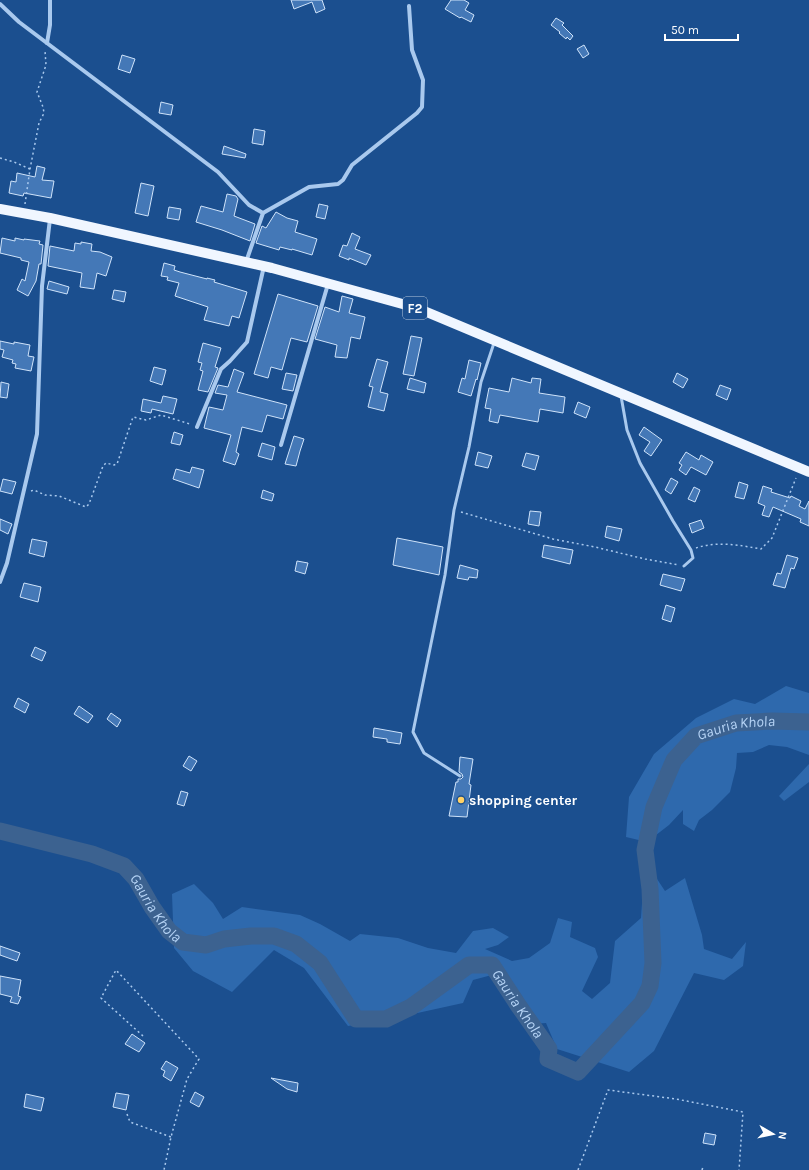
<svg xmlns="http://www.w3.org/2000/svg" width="809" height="1170" font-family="Karla,sans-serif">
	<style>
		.green { fill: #2e69ad }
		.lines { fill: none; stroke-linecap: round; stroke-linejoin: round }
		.river { stroke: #3c6290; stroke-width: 17 }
		.building { fill: #4478b7; stroke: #cfe3fa }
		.path { stroke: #a9c9ee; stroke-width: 1.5; stroke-dasharray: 2 3; stroke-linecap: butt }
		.lane { stroke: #a9c9ee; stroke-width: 3 }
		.street { stroke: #a9c9ee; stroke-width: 4 }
		.primary { stroke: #f0f6ff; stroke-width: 10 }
		.poi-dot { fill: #ffd166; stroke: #1b4f8f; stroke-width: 1.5 }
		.labels { text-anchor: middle; stroke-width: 3; stroke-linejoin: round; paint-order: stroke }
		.shield { fill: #1b4f8f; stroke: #bbcadd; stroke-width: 1 }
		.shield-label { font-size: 13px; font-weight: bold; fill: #fff }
		.poi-label { font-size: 14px; font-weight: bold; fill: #fff; stroke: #1b4f8f; text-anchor: start }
		.water-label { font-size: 15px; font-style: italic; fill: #b5d3f5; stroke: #1b4f8f }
	</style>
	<rect width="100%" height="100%" fill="#1b4f8f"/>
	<g class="green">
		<path d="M786,686L809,693V755L787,747L769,745L753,752L737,753L736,768L730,792L712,810L699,820L694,831L683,824V810L669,825L647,842L626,837L629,797L654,754L696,718L734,699L755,704Z"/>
		<path d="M809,764V782L784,801L779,796Z"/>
		<path d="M644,875L657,879L665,891L685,878L702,935L704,949L732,959L746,942L743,966L724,980L694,973L654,1051L629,1072L557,1049L546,1023L531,1024L522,996L503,972L473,980L463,1003L413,1014L348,1026L304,968L274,950L232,992L193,971L174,948L172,894L194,884L213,903L223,919L242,907L300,915L320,924L350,941L360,934L398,938L428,948L456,953L473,931L493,928L509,937L498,945L485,949L512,961L529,958L550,943L558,918L572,922L570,937L595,948L598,957L582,991L592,999L610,983L615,941L641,918Z"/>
	</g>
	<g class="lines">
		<path class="river" id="s1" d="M0,831L92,854L124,866L136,879L152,907L169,931L183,942L206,945L224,939L251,936H274L296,944L320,963L356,1019H386L411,1007L469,965H492L518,1005L549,1049L548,1059L578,1072L642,1003L650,986L653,963L650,889L645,850L654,807L674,760L696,736L736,723L772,721L809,722"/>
	</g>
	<g class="building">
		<path d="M291,0H322L325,9L316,13L312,2L294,9Z"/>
		<path d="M451,0H464L469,3L465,10L474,15L471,22L461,17L460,18L445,9Z"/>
		<path d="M556,18L564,23L562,25L573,36L570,40L567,37L566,39L559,33L560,32L551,25Z"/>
		<path d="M584,45L589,54L583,58L577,49Z"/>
		<path d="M122,55L135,59L130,73L118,69Z"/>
		<path d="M161,102L173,105L171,115L159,113Z"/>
		<path d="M254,129L265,131L263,145L252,143Z"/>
		<path d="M224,146L246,154L245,158L222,154Z"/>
		<path d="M37,166L45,168L42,180L54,181L51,198L24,193L23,196L9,193L11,181L16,182L17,173L35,177Z"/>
		<path d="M141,183L154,186L148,216L135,213Z"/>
		<path d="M227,194L236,196L238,199L234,216L255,224L250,241L222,230L196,222L201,206L223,212Z"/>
		<path d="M319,204L328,206L325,219L316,217Z"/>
		<path d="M169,207L181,209L179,220L167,218Z"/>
		<path d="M276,212L287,218L298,221L295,232L317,239L312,255L292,249V250L280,247L279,250L256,243L262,226L266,228Z"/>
		<path d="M352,233L360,237L355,249L371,255L366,265L349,258V260L339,256L343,245L347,246Z"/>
		<path d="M2,238L15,241V238L24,240V239L40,241L39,244L43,245L41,264H39L36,281L28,296L17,290L22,279L25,281L29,262L21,260V258L0,253Z"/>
		<path d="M81,242L92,244L91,251L100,252L112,257L106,276L97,273L94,289L80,287L82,273L48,266L50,246L74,251L75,243L81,244Z"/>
		<path d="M164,263L175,266L174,270L180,272L207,279V278L215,280L214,282L247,292L239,318L232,316L229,326L204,320L208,307L175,296L179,283L167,280L168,277L161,276Z"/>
		<path d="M49,281L69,287L67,294L47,289Z"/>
		<path d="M114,290L126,292L124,302L112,299Z"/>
		<path d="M278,294L318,306L307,342L291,338L282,370L271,367L268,378L254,374Z"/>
		<path d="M342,296L353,299L349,313L365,317L360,339L351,337L347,358L335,357L337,345L315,339L325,307L339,312Z"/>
		<path d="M411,336L422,338L414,376L403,374Z"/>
		<path d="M0,341L14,344V342L30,345L28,356L34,357L31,371L15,368L16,364L12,363L13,360L2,357L4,350L0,349Z"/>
		<path d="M203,343L221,348L215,367L218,368L208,392L198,390L203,371L200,370L202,363L198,362Z"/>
		<path d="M377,359L388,362L380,392L388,394L384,411L368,407L373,387L369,386Z"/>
		<path d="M469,360L481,363L477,380L476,379L471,396L458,392L462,378L465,379Z"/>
		<path d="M154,367L166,370L162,385L150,381Z"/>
		<path d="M234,369L244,373L237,392L287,405L283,419L267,415L262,432L242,427L236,452L239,454L235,465L223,461L231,435L204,428L209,407L223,410L227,395L215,393L218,385L228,387Z"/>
		<path d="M286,373L297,375L293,391L282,389Z"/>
		<path d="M677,373L688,379L683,388L673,382Z"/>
		<path d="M410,378L426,383L424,393L407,389Z"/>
		<path d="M512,378L531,383L532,378L541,379L539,393L565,397L563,413L540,409L538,422L500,415L498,423L489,421L491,409L485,408L489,388L509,392Z"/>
		<path d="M1,382L9,384L7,398L0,397Z"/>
		<path d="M720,385L731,389L727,400L716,395Z"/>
		<path d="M163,396L177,399L173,414L152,409L151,413L141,411L143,399L161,403Z"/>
		<path d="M578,402L590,407L586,418L574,413Z"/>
		<path d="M644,427L662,440L651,456L644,451L650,442L639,435Z"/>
		<path d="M174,432L183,435L180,445L171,443Z"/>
		<path d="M294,436L304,439L300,451L296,466L285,464Z"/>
		<path d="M262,443L275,447L272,460L258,456Z"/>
		<path d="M478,452L492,456L488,468L475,465Z"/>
		<path d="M686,452L699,460L701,455L713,462L706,475L691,467L686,475L679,470L682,465L679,463Z"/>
		<path d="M526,453L539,456L535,470L522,466Z"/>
		<path d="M192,467L204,470L199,488L173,479L176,469L190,473Z"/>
		<path d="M671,478L678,482L671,494L665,490Z"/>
		<path d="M3,479L16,482L12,494L0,491Z"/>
		<path d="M739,482L748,485L744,499L735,497Z"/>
		<path d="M763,486L772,489L771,492L790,498L791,496L801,501L799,506L805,509L809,501V526L800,522L801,519L773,507L769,517L762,515L765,506L758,503Z"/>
		<path d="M694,487L700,490L695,502L688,499Z"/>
		<path d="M263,490L274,494L272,501L261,498Z"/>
		<path d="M530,511L541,512L539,526L528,524Z"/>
		<path d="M0,519L12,524L8,534L0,530Z"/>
		<path d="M701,520L704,528L692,533L689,524Z"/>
		<path d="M607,526L622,529L619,541L605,537Z"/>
		<path d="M397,538L443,547L439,575L393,565Z"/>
		<path d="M32,539L47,542L44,557L29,553Z"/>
		<path d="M544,545L573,550L570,564L542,557Z"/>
		<path d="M787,555L798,558L794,569L791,568L785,588L773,585L777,573L781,574Z"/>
		<path d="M297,561L308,563L305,574L295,571Z"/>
		<path d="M460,565L478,570L477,578L469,577L468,580L457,578Z"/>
		<path d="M663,574L685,579L681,591L660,585Z"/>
		<path d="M24,583L41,587L38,602L20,597Z"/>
		<path d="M666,605L675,608L671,622L662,619Z"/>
		<path d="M35,647L46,652L42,661L31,656Z"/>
		<path d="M18,698L29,704L25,713L14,707Z"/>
		<path d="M79,706L93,716L88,723L74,714Z"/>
		<path d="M111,713L121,720L117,727L107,719Z"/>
		<path d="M374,728L402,733L400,744L387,742V739L373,737Z"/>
		<path d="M189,756L197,761L191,771L183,766Z"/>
		<path d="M460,757L473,759L469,784L471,785L467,817L449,816L456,782H458V779H461L463,777L462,774L459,772Z"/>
		<path d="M181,791L188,793L184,806L177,804Z"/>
		<path d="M0,946L20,953L17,961L0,955Z"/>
		<path d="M0,976L21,980L18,996L21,997L18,1004L10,1002L12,997L0,994Z"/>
		<path d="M132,1034L145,1043L139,1052L125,1044Z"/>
		<path d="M166,1061L178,1068L171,1081L163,1076L165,1071L161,1069Z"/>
		<path d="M271,1078L298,1083L297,1092L287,1089Z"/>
		<path d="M195,1092L204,1097L199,1107L190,1102Z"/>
		<path d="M116,1093L129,1095L126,1110L113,1107Z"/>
		<path d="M26,1094L44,1098L41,1111L24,1107Z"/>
		<path d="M705,1133L716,1135L714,1145L703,1143Z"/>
	</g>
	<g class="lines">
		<g class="path">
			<path d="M0,158L14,162L30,169"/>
			<path d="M25,204L30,169L39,123L44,113L43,107L37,92L46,65L45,51"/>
			<path d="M31,491L34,490L45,495L59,496L86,507L89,504L103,466L106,463L114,465L117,464L133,417L146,420L161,415L190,424"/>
			<path d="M461,512L553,539L595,547L645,559L679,565"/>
			<path d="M696,548C717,541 739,545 761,549L772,538L796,478"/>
			<path d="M143,1036L101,998L116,970L199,1059L187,1079L171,1137L164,1170"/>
			<path d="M127,1114L130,1122L171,1137"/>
			<path d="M578,1170L608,1090L676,1099L743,1112L739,1170"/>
			<path d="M702,1170L703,1167"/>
		</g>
		<g class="lane">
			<path d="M621,396L627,430L640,463L673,521L691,550L693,558L684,566"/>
			<path d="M460,776L424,753L413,732L445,575L454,510L469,447L481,382L494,343"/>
		</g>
		<g class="street">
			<path d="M0,4L19,22L218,172L249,205L263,213"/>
			<path d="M47,43L50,25V0"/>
			<path d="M246,262L263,213L309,187L338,184L343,180L352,165L417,113L422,107L423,80L412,50L409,6"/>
			<path d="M197,427L221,369L230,361L247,342L264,266"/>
			<path d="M281,445L328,284"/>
			<path d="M0,582L7,563L37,434L42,286L50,219"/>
		</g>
		<path class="primary" d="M0,209L50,218L272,268L417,308L809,472"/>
	</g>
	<circle class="poi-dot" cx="461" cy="800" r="4"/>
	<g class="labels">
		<rect class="shield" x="403" y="297" width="24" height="22" rx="3"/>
		<g class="shield-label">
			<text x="415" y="313">F2</text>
		</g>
		<g class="poi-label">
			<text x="469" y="805">shopping center</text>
		</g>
		<g class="water-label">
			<text dy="5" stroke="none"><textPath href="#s1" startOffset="1154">Gauria Khola</textPath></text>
			<text dy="5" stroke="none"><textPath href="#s1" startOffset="182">Gauria Khola</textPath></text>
			<text dy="5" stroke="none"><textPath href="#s1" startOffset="638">Gauria Khola</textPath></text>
		</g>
	</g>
	<g transform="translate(773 1134) rotate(99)" stroke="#1b4f8f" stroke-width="3" paint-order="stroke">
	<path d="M0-3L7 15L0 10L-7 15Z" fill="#ffffff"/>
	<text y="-6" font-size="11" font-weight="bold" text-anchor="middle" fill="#ffffff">N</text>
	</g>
	<path d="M665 34v6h73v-6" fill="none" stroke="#ffffff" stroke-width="2"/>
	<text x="671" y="34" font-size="12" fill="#ffffff" stroke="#1b4f8f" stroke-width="3" paint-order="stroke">50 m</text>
</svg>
